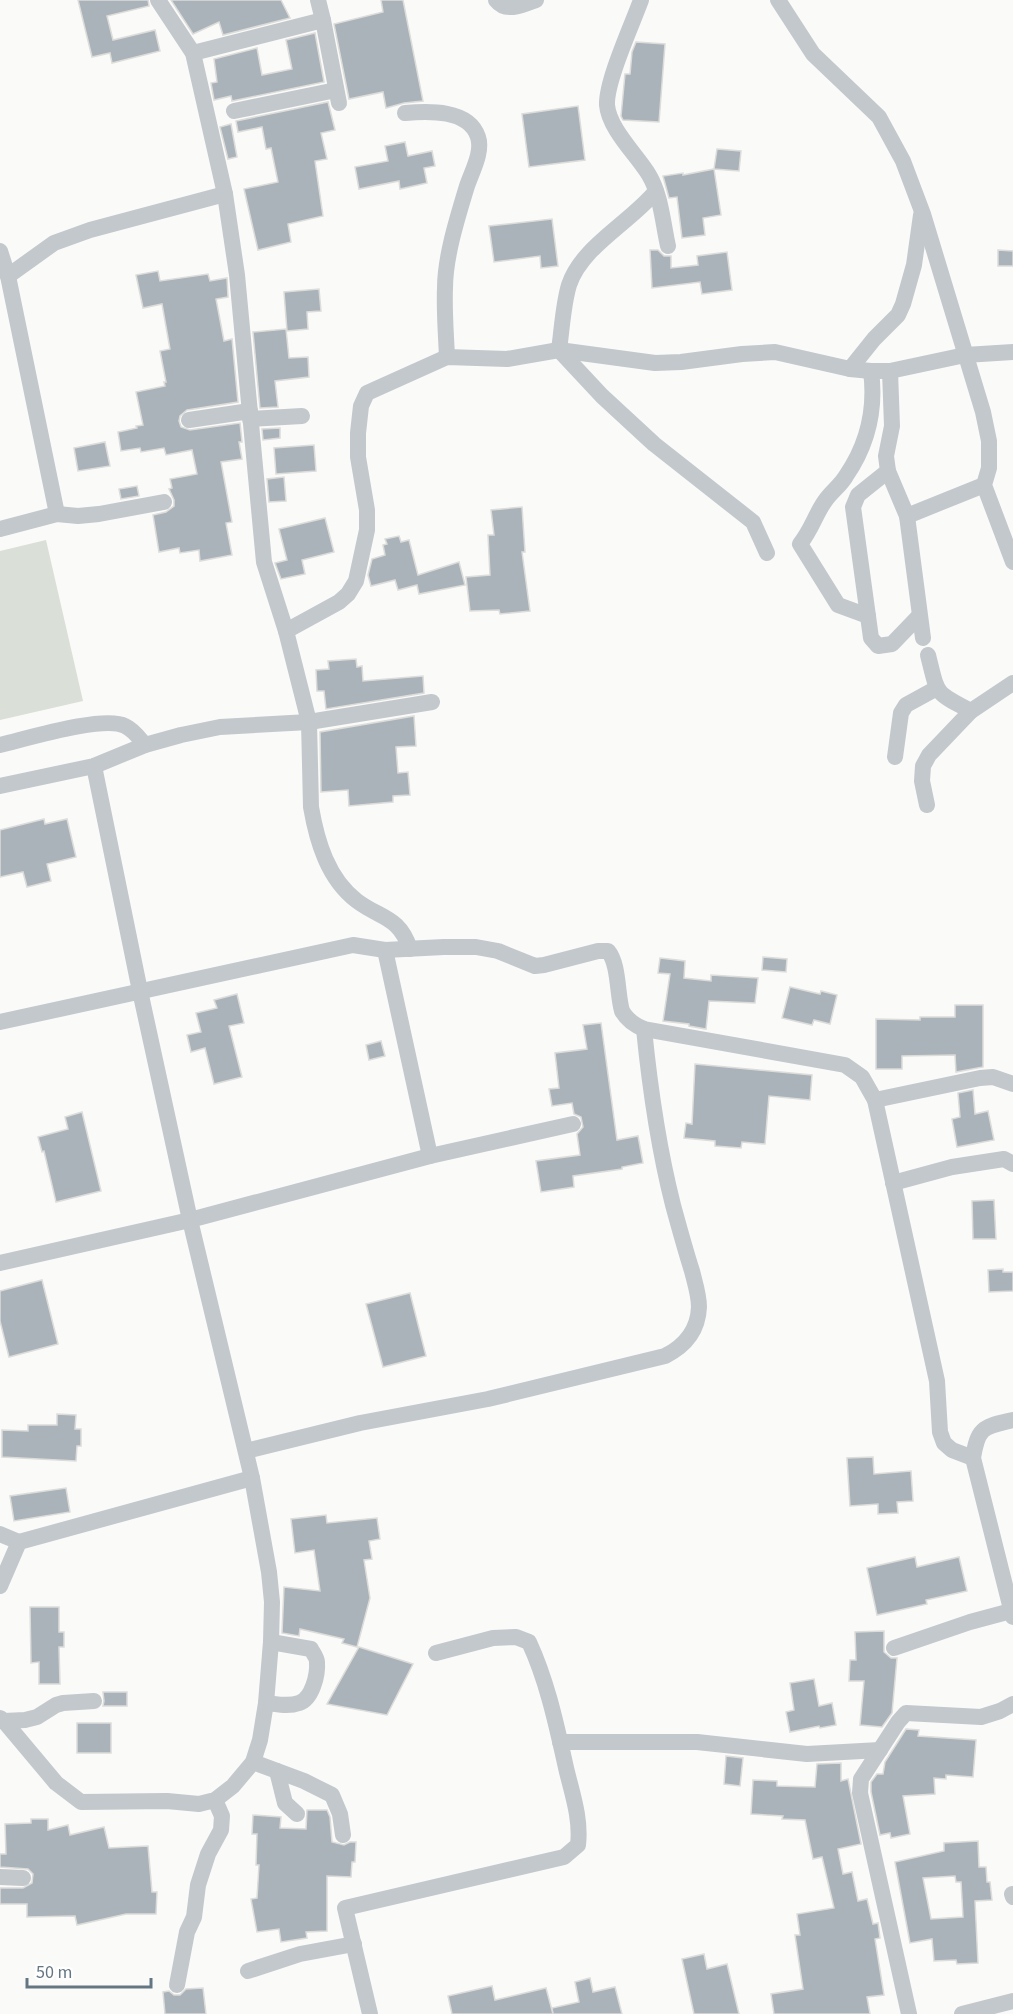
<svg xmlns="http://www.w3.org/2000/svg" width="1013" height="2014" font-family="'Source Sans 3',sans-serif">
	<style>
		.green { fill: #dadfd7 }
		.building { fill: #aab3b9; stroke: #dcdcda; stroke-width: 1.5; fill-rule: evenodd }
		.lines { fill: none; stroke-linecap: round; stroke-linejoin: round }
		.minor { stroke: #c3c8cc; stroke-width: 16 }
	</style>
	<rect width="100%" height="100%" fill="#fafaf8"/>
	<path class="green" d="M46,540L83,701L0,720V551Z"/>
	<g class="building">
		<path d="M78,0H148L149,6L107,16L113,40L155,30L160,51L112,63L110,53L92,57Z"/>
		<path d="M171,0H281L290,18L223,35L219,22L193,34Z"/>
		<path d="M381,0H403L423,101L404,103L386,108L383,92L349,99L334,24L383,12Z"/>
		<path d="M315,33L324,82L232,101L231,96L214,100L211,83L217,82L214,59L257,48L262,75L292,69L286,40Z"/>
		<path d="M636,42L665,44L659,122L623,120L621,116L625,74H630L632,52Z"/>
		<path d="M328,102L335,130L321,133L327,159L315,161L323,216L288,224L291,242L258,250L244,189L278,182L271,148L266,149L262,127L238,132L236,121Z"/>
		<path d="M578,106L585,160L529,167L522,114Z"/>
		<path d="M231,124L237,157L228,159L220,127Z"/>
		<path d="M405,142L408,156L432,151L435,166L424,168L427,183L400,189L399,181L359,189L355,167L388,161L385,146Z"/>
		<path d="M717,149L741,151L739,171L714,169Z"/>
		<path d="M714,169L721,215L703,218L705,235L682,238L677,197L669,198L663,176L683,173V175Z"/>
		<path d="M552,219L558,266L541,268L540,256L494,262L489,226Z"/>
		<path d="M650,250H658L664,256H671V268L698,265L697,256L727,252L732,290L702,294L700,282L652,288Z"/>
		<path d="M998,250L1013,251V266H998Z"/>
		<path d="M158,271L160,281L208,274L210,281L227,278L228,297L216,299L224,341L232,339L238,402L187,410L180,416L179,421L181,427L190,430L240,423L242,442H239L242,459L221,462L232,522L226,523L232,555L200,561L199,550L180,553L179,548L159,552L153,515L166,512L174,506V500L169,489L172,488L170,479L197,474L192,450L166,455L164,448L141,452L140,448L121,451L118,432L137,428L136,426L143,425L136,392L165,386L164,382H166L160,351L170,349L162,304L143,308L136,275Z"/>
		<path d="M319,289L321,311L307,312L308,329L287,331L284,292Z"/>
		<path d="M286,329L289,358L308,357L309,377L275,381L278,407L260,408L253,332Z"/>
		<path d="M280,428V438L263,440L262,429Z"/>
		<path d="M105,442L110,466L78,471L74,448Z"/>
		<path d="M314,445L316,471L276,474L274,448Z"/>
		<path d="M284,477L286,501L269,502L267,479Z"/>
		<path d="M137,486L139,496L121,499L119,489Z"/>
		<path d="M522,507L525,552H522L530,611L500,614L499,610L470,611L466,577L490,575L488,535H494L491,510Z"/>
		<path d="M325,518L334,552L302,560L305,574L281,579L275,563L287,560L279,529Z"/>
		<path d="M399,536L401,542L409,540L418,575L459,562L465,585L419,594L417,585L398,590L395,580L371,586L368,575L372,559L385,555L383,545L387,544L385,539Z"/>
		<path d="M356,659L357,667L362,666L363,681L423,676L424,693L326,709L324,691H317L316,670L329,669L328,661Z"/>
		<path d="M414,716L416,746L396,747L398,773L408,772L410,795L393,796V802L349,806L348,790L321,792L320,732Z"/>
		<path d="M44,819L45,824L67,819L76,857L47,864L51,881L27,887L23,872L0,877V830Z"/>
		<path d="M763,957L787,959L786,972L762,970Z"/>
		<path d="M660,958L685,961L684,978L711,981V975L758,978L755,1003L709,1001L706,1029L689,1026V1024L663,1021L670,974L658,973Z"/>
		<path d="M790,987L820,994L821,991L837,995L830,1024L814,1020L812,1025L782,1018Z"/>
		<path d="M237,994L244,1023L229,1026L242,1077L214,1084L205,1048L191,1052L187,1035L201,1032L196,1013L217,1008L214,1000Z"/>
		<path d="M955,1005H983V1067L956,1072L955,1055L902,1056V1069H876V1019L920,1020V1017H955Z"/>
		<path d="M601,1023L617,1140L638,1136L643,1163L622,1167V1169L573,1176L574,1187L541,1192L536,1161L580,1155L577,1134L583,1127L581,1117L574,1114L572,1103L552,1106L549,1089L559,1088L555,1053L587,1049L583,1025Z"/>
		<path d="M381,1041L385,1056L369,1060L366,1045Z"/>
		<path d="M695,1064L812,1075L810,1100L769,1096L765,1144L742,1142L741,1148L715,1146V1141L684,1138L686,1123L692,1124Z"/>
		<path d="M973,1090L975,1114L988,1111L994,1140L957,1147L952,1119L960,1117L958,1093Z"/>
		<path d="M82,1112L101,1191L56,1202L44,1151L42,1152L38,1137L68,1129L65,1117Z"/>
		<path d="M994,1200L996,1239H973L972,1201Z"/>
		<path d="M1003,1269V1272H1013V1291L989,1292L988,1270Z"/>
		<path d="M42,1280L58,1344L9,1357L0,1321V1291Z"/>
		<path d="M410,1293L426,1356L383,1367L366,1304Z"/>
		<path d="M57,1414L76,1415L75,1429H81V1446H77L76,1461L2,1457V1430L28,1431V1425H57Z"/>
		<path d="M873,1457L874,1474L911,1471L913,1501L897,1502L898,1513L878,1514V1504L850,1506L847,1458Z"/>
		<path d="M66,1488L70,1512L14,1521L10,1496Z"/>
		<path d="M326,1515L327,1523L377,1518L380,1539L369,1541L372,1559L364,1560L370,1598L357,1647L342,1643L344,1639L300,1629L299,1636L282,1633L284,1587L320,1591L314,1550L295,1553L291,1519Z"/>
		<path d="M915,1557L917,1567L959,1557L967,1591L926,1600L927,1604L877,1615L867,1568Z"/>
		<path d="M30,1607H59V1632H64V1647H59L60,1684H39V1662L31,1663Z"/>
		<path d="M884,1631V1652L891,1658H897L892,1713L882,1727L860,1725L864,1681H849L850,1660H856L855,1632Z"/>
		<path d="M359,1647L413,1664L387,1715L327,1704Z"/>
		<path d="M814,1679L819,1706L832,1703L836,1725L820,1728L819,1726L790,1732L786,1712L794,1710L790,1683Z"/>
		<path d="M103,1692H127V1706H103L104,1701Z"/>
		<rect x="77" y="1723" width="34" height="30"/>
		<path d="M906,1729L919,1730L918,1736L976,1740L973,1777L946,1775V1779L934,1778L935,1794L903,1796L910,1834L891,1838L890,1833L880,1835L871,1792V1782L877,1774H883L885,1762Z"/>
		<path d="M726,1756L743,1758L740,1786L724,1784Z"/>
		<path d="M841,1763V1781L848,1779L861,1844L838,1849L843,1874L852,1872L858,1901L867,1899L873,1924L878,1923L880,1938L875,1939L884,1995L867,1997L870,2014H774L771,1994L803,1989L795,1935H800L797,1914L834,1908L822,1857L813,1859L805,1820L782,1819L783,1816L751,1814L753,1780L777,1781V1786L815,1787L817,1764Z"/>
		<path d="M307,1810H327L330,1817L332,1842L344,1845L350,1842H356L355,1862H352L351,1877L327,1876V1931L306,1932L307,1938L281,1942L279,1929L257,1932L251,1899L257,1898L259,1865H256L257,1834H252L253,1815L281,1817L280,1828L306,1829Z"/>
		<path d="M31,1819H48V1830L68,1825L70,1835L104,1827L109,1848L148,1846L152,1892H157L156,1914H126L77,1925L75,1916L27,1917V1904H0V1888H23L32,1883L33,1874L28,1869L0,1867V1854H6L5,1824L31,1823Z"/>
		<path d="M978,1841L979,1867H986L987,1882H990L992,1900L975,1901L978,1963L957,1964L956,1960L934,1961L932,1939L910,1943L895,1862L944,1851V1843ZM955,1876L956,1882H961L963,1917L931,1919L923,1878Z"/>
		<path d="M704,1954L707,1969L727,1964L739,2014H694L682,1959Z"/>
		<path d="M590,1978L593,1992L615,1987L622,2014H553L552,2008L579,2002L575,1982Z"/>
		<path d="M492,1986L495,2000L546,1988L553,2014H452L448,1996Z"/>
		<path d="M203,1988L206,2014H165L163,1992L169,1991L174,1995H180L186,1989Z"/>
	</g>
	<g class="lines">
		<g class="minor">
			<path d="M158,0L193,53L225,194L237,275L264,562L286,631L309,722L311,807C317,842 328,879 357,901C381,919 399,916 410,949"/>
			<path d="M496,0C506,13 523,5 536,0"/>
			<path d="M641,0C632,25 606,81 607,105C609,129 637,155 649,175C661,195 663,224 668,246"/>
			<path d="M778,0L813,54L879,117L903,161L923,214L983,412L989,441V468L984,485L1013,562"/>
			<path d="M323,20L339,103"/>
			<path d="M193,53L323,20L318,0"/>
			<path d="M234,111L336,90"/>
			<path d="M405,113C428,111 469,109 478,137C483,152 472,171 467,186C458,216 445,256 445,288C444,311 446,334 447,357"/>
			<path d="M656,191C631,222 582,246 569,285C563,305 562,329 559,350L602,396L654,444L753,522L767,553"/>
			<path d="M0,251L8,276L57,514"/>
			<path d="M8,276L54,243L90,230L225,194"/>
			<path d="M850,369L874,339L898,315L903,304L914,265L921,215"/>
			<path d="M890,371L892,426L886,456L888,471L907,516L923,638"/>
			<path d="M250,419L302,416"/>
			<path d="M189,420L250,411"/>
			<path d="M888,471L858,495L853,507L871,638L878,646L892,644L919,616"/>
			<path d="M907,516L984,485"/>
			<path d="M0,529L57,514L78,516L99,514L164,502"/>
			<path d="M868,616L838,605L800,544C812,529 815,515 825,501C831,492 841,485 846,476C868,444 876,409 871,371"/>
			<path d="M286,631L339,602L348,594L356,581L367,530V510L358,457V433L361,406L367,393L447,357L507,359L559,350L655,363L681,362L742,354L775,352L850,369L871,371H890L965,355L1013,352"/>
			<path d="M928,655C938,695 934,692 971,711"/>
			<path d="M0,745C26,739 104,715 125,726C134,730 139,738 145,745"/>
			<path d="M895,757L901,713L906,705L937,688"/>
			<path d="M0,786L94,766L145,745L181,735L220,727L309,722L432,702"/>
			<path d="M927,805L922,781L923,766L929,755L971,711L1013,683"/>
			<path d="M385,950L430,1156"/>
			<path d="M0,1022L353,945L385,950L444,947H476L498,951L535,966L544,965L598,951H608C619,964 617,994 622,1011C627,1020 634,1025 644,1029L845,1065L862,1077L875,1100L937,1381L940,1432L944,1443L952,1450L973,1458"/>
			<path d="M875,1100L980,1078L993,1077L1013,1084"/>
			<path d="M893,1183L952,1167L1004,1159L1013,1164"/>
			<path d="M0,1263L190,1220L430,1156L573,1124"/>
			<path d="M1013,1420C984,1427 978,1426 973,1458L1013,1617"/>
			<path d="M246,1451L360,1423L488,1399L665,1356C685,1346 698,1331 699,1307C699,1295 695,1283 692,1271C685,1249 679,1227 673,1205C658,1146 650,1089 644,1029"/>
			<path d="M0,1534L19,1542"/>
			<path d="M0,1586L19,1542L252,1478"/>
			<path d="M894,1648L970,1622L1011,1611"/>
			<path d="M266,1703C277,1704 288,1707 299,1703C312,1699 318,1675 317,1662C317,1658 313,1653 311,1649L271,1642"/>
			<path d="M0,1718L4,1721L56,1783L81,1802L167,1801L199,1804L215,1800L233,1786L253,1762L260,1740L266,1703L271,1642L272,1602L269,1572L252,1478L190,1220L140,991L94,766"/>
			<path d="M4,1721L25,1720L37,1717L56,1705L63,1703L94,1701"/>
			<path d="M560,1742H697L807,1754L880,1750"/>
			<path d="M253,1762L304,1781L332,1795L340,1814L343,1835"/>
			<path d="M277,1771L285,1803L297,1814"/>
			<path d="M0,1877L23,1878"/>
			<path d="M1012,1894L1013,1897"/>
			<path d="M248,1971L300,1954L354,1944"/>
			<path d="M177,1985L187,1932L194,1917L198,1885L208,1854L221,1830L222,1816L215,1800"/>
			<path d="M370,2014L345,1908L564,1857L578,1845C581,1820 573,1796 567,1772C557,1728 548,1683 529,1642L516,1637L493,1638L436,1653"/>
			<path d="M909,2014L860,1793L861,1779L898,1722L906,1713L981,1717L1000,1711L1013,1704"/>
			<path d="M962,2014L1013,2001"/>
		</g>
	</g>
	<path d="M27 1978v9h124v-9" fill="none" stroke="#657683" stroke-width="3"/>
	<text x="36" y="1978" font-size="18" fill="#657683" stroke="#ffffff" stroke-width="4.5" paint-order="stroke">50 m</text>
</svg>
